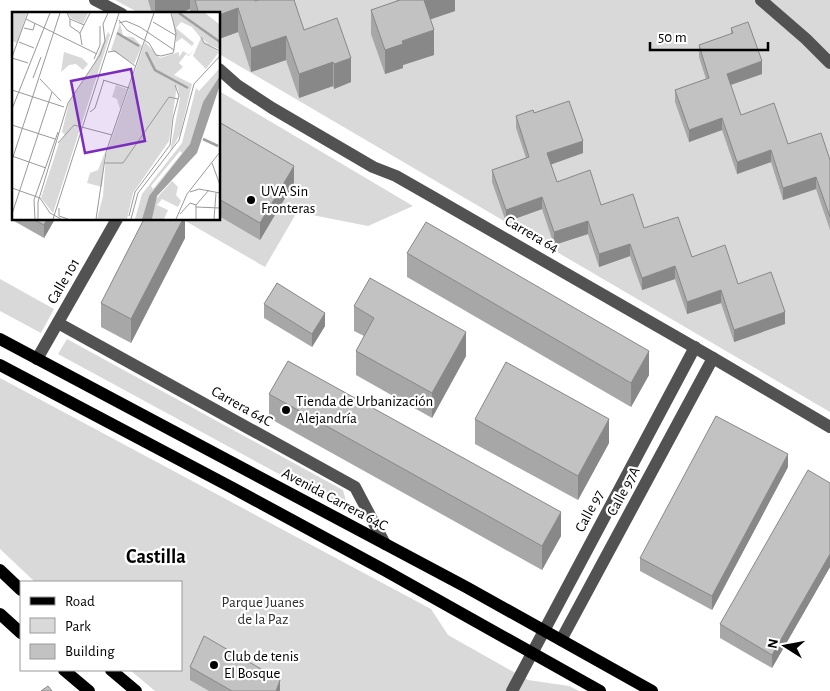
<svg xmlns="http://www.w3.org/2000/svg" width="830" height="691" font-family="'Alegreya Sans',sans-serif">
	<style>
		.green { fill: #d9d9d9 }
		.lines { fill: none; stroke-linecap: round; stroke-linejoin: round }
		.minor { stroke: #525252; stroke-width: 12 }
		.major { stroke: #000; stroke-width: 12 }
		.wall { fill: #a7a7a7 }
		.shaded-wall { fill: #888 }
		.building { fill: #c2c2c2; stroke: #888 }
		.poi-dot { fill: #000; stroke: #fff; stroke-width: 2 }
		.labels { text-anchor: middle; stroke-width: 4.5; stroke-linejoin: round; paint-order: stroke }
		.poi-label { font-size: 15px; fill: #000; stroke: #fff; text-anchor: start }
		.street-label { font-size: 15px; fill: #000; stroke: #fff }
		.park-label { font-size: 15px; fill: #303030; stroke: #fff }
		.district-label { font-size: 20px; font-weight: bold; fill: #000; stroke: #fff }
		.inset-river { fill: none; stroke: #a0a0a0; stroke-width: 2.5 }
		.inset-road { fill: none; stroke: #999; stroke-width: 1 }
		.view { fill: #7b2cbf; fill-opacity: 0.15; stroke: #7b2cbf; stroke-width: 2.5 }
		.inset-edge { fill: none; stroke: #000; stroke-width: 2.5 }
	</style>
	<rect width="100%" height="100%" fill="#fff"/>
	<g class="green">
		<path d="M115,0H830V412L219,54V14H141Z"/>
		<path d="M219,91L413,206L368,226L297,212L265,267L182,219H219Z"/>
		<path d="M0,279L54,309L41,333L0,311Z"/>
		<path d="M67,339L343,490L349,512L58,354Z"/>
		<path d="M0,378L431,609L448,635L528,680L569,686L579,691H155L130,670H181V582H35L0,549Z"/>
	</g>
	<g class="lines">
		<g class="minor">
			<path d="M95,0L122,14"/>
			<path d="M761,0L806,39L830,63"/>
			<path d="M219,69L237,85L272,108L373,167L396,176L431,196L713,358L830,427"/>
			<path d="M58,323L355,487L385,544"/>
			<path d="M37,359L117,219"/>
			<path d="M561,640L713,358"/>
			<path d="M512,691L695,347"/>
		</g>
		<g class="major">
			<path d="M0,339L466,587L652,691"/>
			<path d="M0,365L229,486L386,571L600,691"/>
			<path d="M0,570L21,590"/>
			<path d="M0,614L21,633"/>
			<path d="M64,670L89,691"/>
			<path d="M111,670L136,691"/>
		</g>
	</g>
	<g class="wall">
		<path d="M148,0H255V1L304,30L351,82L334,89L333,86L299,98L286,60L251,72L238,32L219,39V14H191L190,9L177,14H152Z"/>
		<path d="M396,0H455V11L430,19L434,55L403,65V68L385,74L371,34V10L397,1Z"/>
		<path d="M731,28L762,74L731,85L741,115L788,144L830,160V230L816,189L783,200L771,162L737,174L722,130L689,142L675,102V90L706,79L699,57V45L731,34Z"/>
		<path d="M534,113L583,153L551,164L557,182L601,205L644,228L738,284L785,324L734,342L721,303L687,314L675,279L642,290L630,256L599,267L588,234L554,245L542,209L506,222L492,182V170L526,158L516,128V116Z"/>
		<path d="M219,122L294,183L260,240L219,216Z"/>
		<path d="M14,219H55L44,238L14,221Z"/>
		<path d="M185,219V238L131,343L101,327V303Z"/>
		<path d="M407,253L649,375L631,407L407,277Z"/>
		<path d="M264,304L325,326L312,347L264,318Z"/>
		<path d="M354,306L466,356L432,418L356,375V351L364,336L354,331Z"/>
		<path d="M269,394L561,536L542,570L269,418Z"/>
		<path d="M475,419L609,443L578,500L475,444Z"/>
		<path d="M788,467L712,610L640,571V558Z"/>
		<path d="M830,483V567L772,668L720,638V624Z"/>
		<path d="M190,667L280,691H209L190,680Z"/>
	</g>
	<g class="shaded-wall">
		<path d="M155,0H190V9L177,14H155Z"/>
		<path d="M423,0H455V11L423,22Z"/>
		<path d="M238,8V32L219,39V15Z"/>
		<path d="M434,30V55L403,65V68L385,74V50L402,41Z"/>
		<path d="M286,36V60L251,72V48Z"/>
		<path d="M351,58V82L334,89V64Z"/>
		<path d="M762,61V74L727,86V74Z"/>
		<path d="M333,62V86L299,98V74Z"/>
		<path d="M722,118V130L689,142V130Z"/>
		<path d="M583,141V153L547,166V153Z"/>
		<path d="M771,150V162L737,174V162Z"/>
		<path d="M294,166V183L260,240V223Z"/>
		<path d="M816,177V189L783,200V188Z"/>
		<path d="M542,197V209L506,222V210Z"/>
		<path d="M47,219H55L44,238V225Z"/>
		<path d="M183,219H185V238L131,343V319Z"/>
		<path d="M588,221V234L554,245V232Z"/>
		<path d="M630,244V256L599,267V254Z"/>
		<path d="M675,266V279L642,290V278Z"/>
		<path d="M721,290V303L687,314V302Z"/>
		<path d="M785,312V324L734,342V330Z"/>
		<path d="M325,313V326L312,347V334Z"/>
		<path d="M466,332V356L432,418V393Z"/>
		<path d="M649,351V375L631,407V383Z"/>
		<path d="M609,419V443L578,500V476Z"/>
		<path d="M788,454V467L712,610V596Z"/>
		<path d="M561,512V536L542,570V546Z"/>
		<path d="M830,554V567L772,668V655Z"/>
		<path d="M280,680V691H276Z"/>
	</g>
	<g class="building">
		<path d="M195,0H255V1L259,0H294L304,30L337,18L351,58L334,64L333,62L299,74L286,36L251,48L238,8L219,15V14H199Z"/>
		<path d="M400,0H424L434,30L402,41L403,44L385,50L371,10Z"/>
		<path d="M748,22L762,61L727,74L741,115L774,103L788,144L821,133L830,160V217L816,177L783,188L771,150L737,162L722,118L689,130L675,90L709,78L699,45L733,33L731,28Z"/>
		<path d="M569,101L583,141L547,153L557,182L590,170L601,205L633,194L644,228L678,217L692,257L725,245L738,284L771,272L785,312L734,330L721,290L687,302L675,266L642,278L630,244L599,254L588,221L554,232L542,197L506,210L492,170L529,157L516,116L533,110L534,113Z"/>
		<path d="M219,122L294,166L260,223L219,199Z"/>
		<path d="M33,219H47L44,225Z"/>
		<path d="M144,219H183L131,319L101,303Z"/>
		<path d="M426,222L649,351L631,383L407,253Z"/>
		<path d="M370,278L466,332L432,393L356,351L374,318L354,306Z"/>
		<path d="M277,283L325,313L312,334L264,304Z"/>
		<path d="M288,361L561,512L542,546L269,394Z"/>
		<path d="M506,362L609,419L578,476L475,419Z"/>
		<path d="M716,416L788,454L712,596L640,558Z"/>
		<path d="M808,470L830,483V554L772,655L720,624Z"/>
		<path d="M204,636L280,680L276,691H232L190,667Z"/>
		<path d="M48,686L52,691H41Z"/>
	</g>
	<g class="poi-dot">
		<circle cx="251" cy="200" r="5"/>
		<circle cx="286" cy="410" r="5"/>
		<circle cx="214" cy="665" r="5"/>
	</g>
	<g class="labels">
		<g class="poi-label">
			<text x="261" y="196">UVA Sin<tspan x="261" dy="17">Fronteras</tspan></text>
			<text x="296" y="406">Tienda de Urbanización<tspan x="296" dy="17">Alejandría</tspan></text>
			<text x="224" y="661">Club de tenis<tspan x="224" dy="17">El Bosque</tspan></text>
		</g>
		<g class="street-label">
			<text transform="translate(532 234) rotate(30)" y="5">Carrera 64</text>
			<text transform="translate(63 281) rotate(-60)" y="5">Calle 101</text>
			<text transform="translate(242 406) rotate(29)" y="5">Carrera 64C</text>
			<text transform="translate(623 491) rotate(-62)" y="5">Calle 97A</text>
			<text transform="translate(335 499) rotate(28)" y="5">Avenida Carrera 64C</text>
			<text transform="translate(589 511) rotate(-62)" y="5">Calle 97</text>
		</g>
		<g class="park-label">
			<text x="263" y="607">Parque Juanes<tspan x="263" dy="17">de la Paz</tspan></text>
		</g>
		<g class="district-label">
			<text x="156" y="563">Castilla</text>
		</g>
	</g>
	<g transform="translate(12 12)">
		<rect width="208" height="208" fill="#fff"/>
		<path d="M0,1H15L5,31L0,29ZM56,1H76L71,12L59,6ZM160,1H193L207,12V37L192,30L180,15L169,10L164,16L182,31L180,34L170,26L164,30ZM108,11L111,24L121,25L130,34L122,52L99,38ZM96,20L98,23L41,201L29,186L47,131L53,123L50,120L57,90L81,54ZM189,26L207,40L194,57L181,44ZM133,30L148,46L167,40V45L171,39L177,43L183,37L177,44L174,42L167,51L171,55L162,63L180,72L168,122L158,140L168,86L165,73L157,129L121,181L115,207H85L91,184L94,143ZM52,40L70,46L76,52L71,58L64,52L57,53L49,60ZM207,57V65L191,90L178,132L137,184L130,207H123L130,182L170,131L184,76L187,79ZM168,139L170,141L141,177L139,174ZM104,73L115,77L108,97L105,87L100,85ZM93,140L90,175L75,171L78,161L86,158ZM160,169L166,175L164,183L169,189L166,195L150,187L145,193L156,198L152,207H140L143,188Z" fill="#d9d9d9" fill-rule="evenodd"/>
		<path d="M207,65V76L185,141L145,184L140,207H130L137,184L178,132L191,90Z" fill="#a0a0a0"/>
		<path class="inset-river" d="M167,1L208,30M105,21L127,34M134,40L143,58L176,76M191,127L206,134"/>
		<path class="inset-road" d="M55,1L58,7L72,13M14,7L85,42M58,7V14L68,21M107,8L115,18L137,31L144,43L149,44L161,41L162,37L164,21L159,1M141,10L163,23M107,11L114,9L128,15L162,38M12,16L21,18L23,11M189,25L192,31L208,39M7,30L22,36M70,33L68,21L78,1M96,40L103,39L123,54M0,45L16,1M0,46L16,51M82,47L88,33V14M21,66L29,45M28,67L49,89M91,68L117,76M0,78L52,95M0,97L38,1M78,100L83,96L92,68M0,113L43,127M46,131L62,113L100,123M0,144L34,156M0,148L48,1M93,151H111L157,85L166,87M200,151L208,173M0,176L28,186L38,201L49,207M178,180L187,177L208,181M184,195L208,196M47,196V204L56,207M0,202L40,80M168,202L178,191L184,193M117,204L123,180L158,133L161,106L167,84L163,73M23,207L22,188L46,120M26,207V190L56,91L88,43L93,29L91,12L96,1M41,207L107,1M84,207L94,140L142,1M119,207L126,181L167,128L182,72L208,44M164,207L175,182L208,140M184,207V193L197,178M202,207L204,181"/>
		<path class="view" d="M119,57L133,129L73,141L59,69Z"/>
		<rect width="208" height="208" class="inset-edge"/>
	</g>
	<rect x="20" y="581" width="162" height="90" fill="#ffffff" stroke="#999999"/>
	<rect x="30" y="597" width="25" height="8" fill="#000000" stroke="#999999"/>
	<text x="65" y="606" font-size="15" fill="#000000">Road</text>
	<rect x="30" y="618" width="25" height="15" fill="#d9d9d9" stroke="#999999"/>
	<text x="65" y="631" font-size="15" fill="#000000">Park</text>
	<rect x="30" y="644" width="25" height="15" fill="#c2c2c2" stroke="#999999"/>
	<text x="65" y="656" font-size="15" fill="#000000">Building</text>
	<g transform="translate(785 646) rotate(281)" stroke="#ffffff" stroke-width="4" paint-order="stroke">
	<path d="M0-4L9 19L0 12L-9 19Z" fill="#000000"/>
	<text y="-8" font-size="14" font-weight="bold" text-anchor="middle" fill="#000000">N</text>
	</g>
	<path d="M650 42v8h118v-8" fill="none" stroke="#000000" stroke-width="2.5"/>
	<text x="658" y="42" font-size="15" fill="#000000" stroke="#ffffff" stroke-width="4" paint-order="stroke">50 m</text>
</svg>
